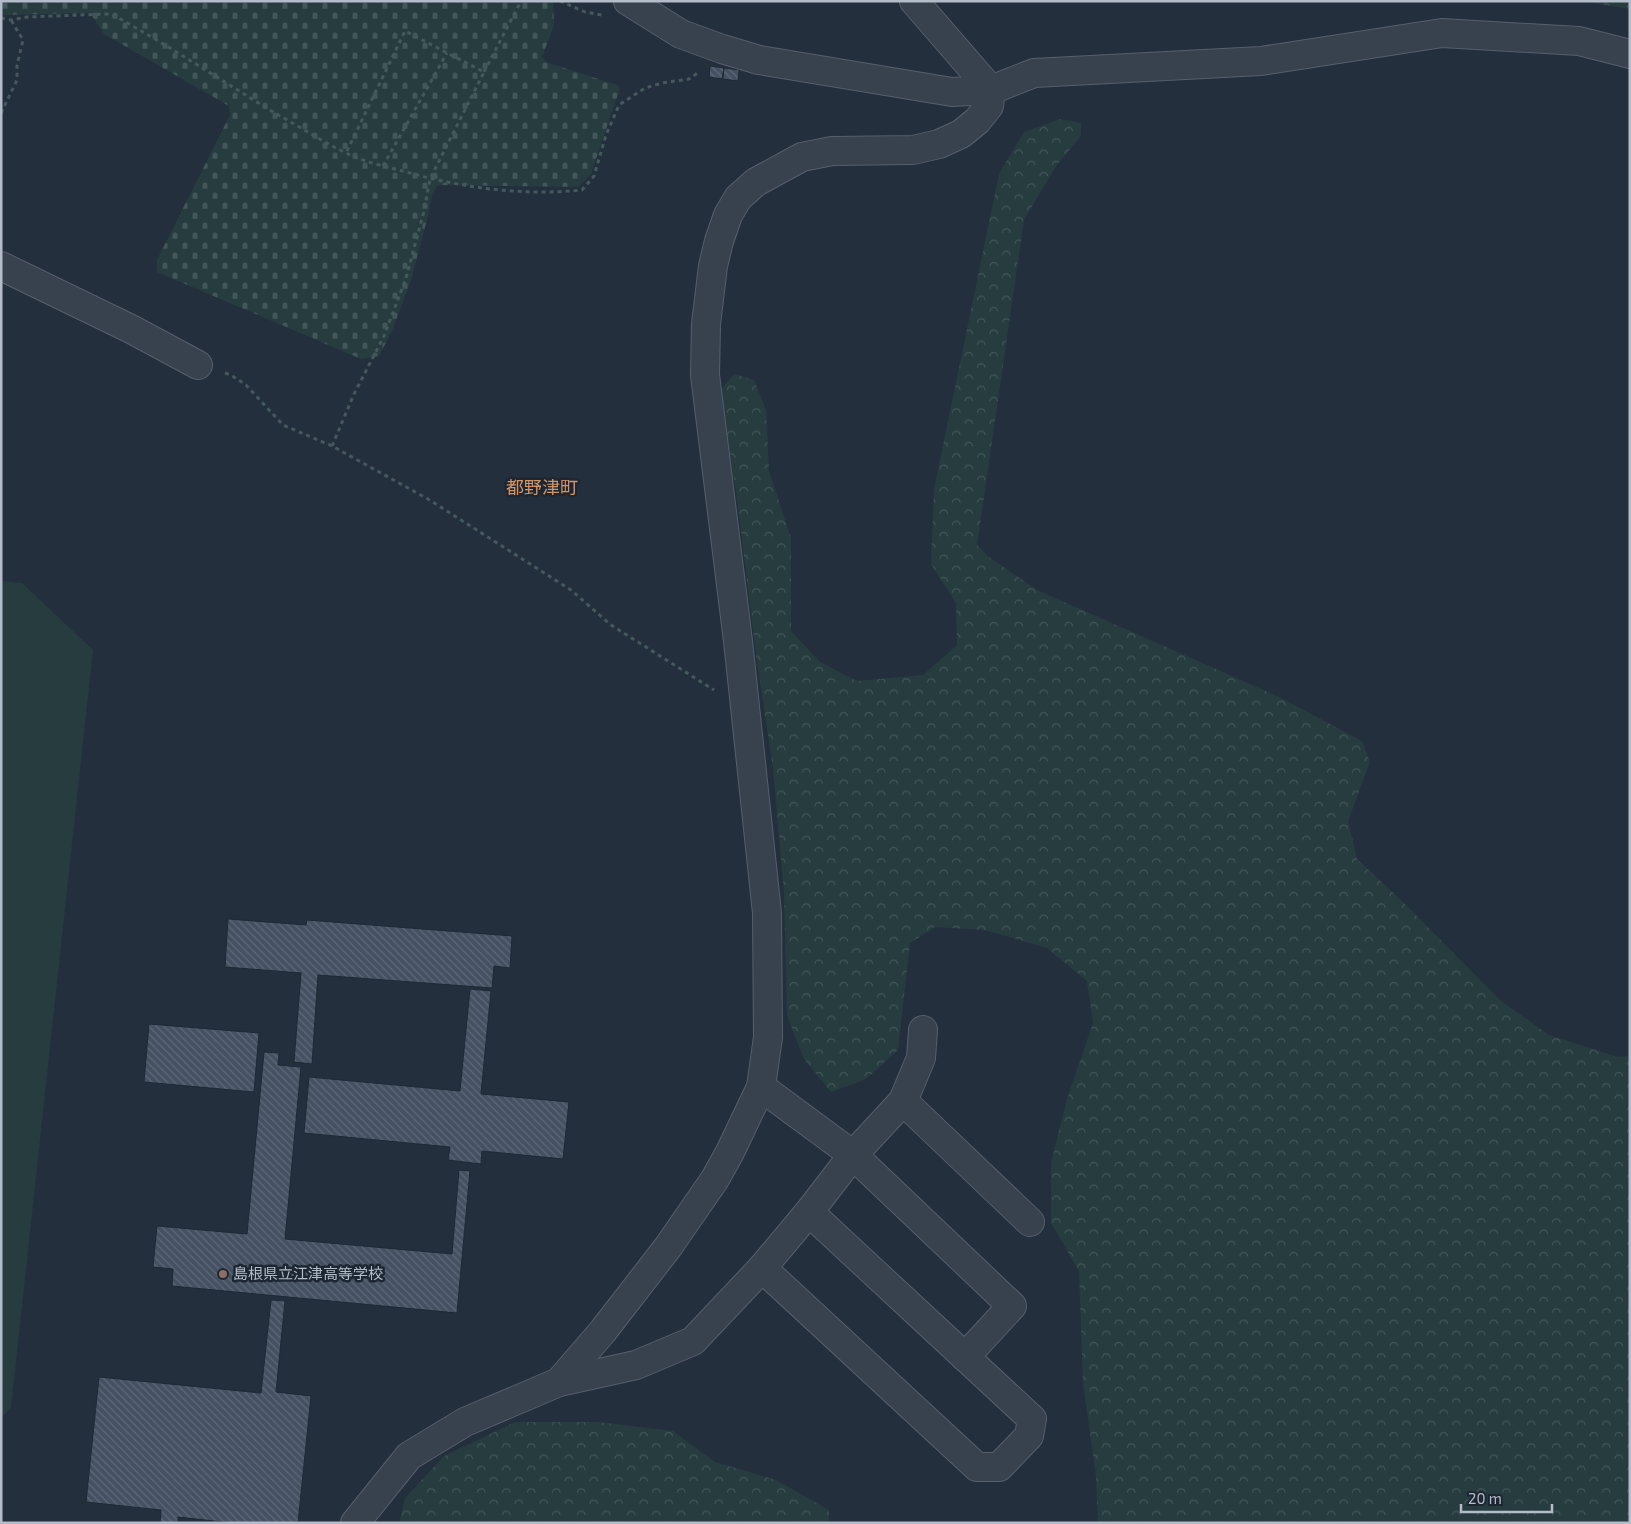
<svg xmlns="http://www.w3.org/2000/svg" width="1631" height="1524" font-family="'Exo 2','Noto Sans JP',sans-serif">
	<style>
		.grass { fill: #263c3f }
		.forest { fill: url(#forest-crowns) }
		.cemetery { fill: url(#cemetery-stones) }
		.building { fill: url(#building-back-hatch); stroke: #1f2835 }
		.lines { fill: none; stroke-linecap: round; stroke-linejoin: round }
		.minor-casing { stroke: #565f6c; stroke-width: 30 }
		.path { stroke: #44595c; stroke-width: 3; stroke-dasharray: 4 4; stroke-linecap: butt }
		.minor { stroke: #38414e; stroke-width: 28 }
		.education-dot { fill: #8d6e63; stroke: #1d2633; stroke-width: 2 }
		.labels { text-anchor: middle; stroke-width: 5; stroke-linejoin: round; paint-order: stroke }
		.poi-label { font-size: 15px; fill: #b4bcc9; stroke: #1d2633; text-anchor: start }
		.quarter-label { font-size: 18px; fill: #d59563; stroke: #1d2633 }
	</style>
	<defs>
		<pattern id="forest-crowns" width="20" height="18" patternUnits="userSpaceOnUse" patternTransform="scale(1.25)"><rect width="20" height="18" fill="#263c3f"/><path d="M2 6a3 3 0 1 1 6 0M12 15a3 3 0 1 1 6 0" fill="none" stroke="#435659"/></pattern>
		<pattern id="cemetery-stones" width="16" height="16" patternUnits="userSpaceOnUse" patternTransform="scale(1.25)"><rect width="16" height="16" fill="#263c3f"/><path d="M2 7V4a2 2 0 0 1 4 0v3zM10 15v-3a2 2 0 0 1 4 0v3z" fill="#435659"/></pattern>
		<pattern id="building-back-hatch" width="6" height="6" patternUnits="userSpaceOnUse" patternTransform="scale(1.25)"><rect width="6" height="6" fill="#455162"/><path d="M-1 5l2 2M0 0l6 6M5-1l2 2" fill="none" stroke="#5d6877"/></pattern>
	</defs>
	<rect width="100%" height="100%" fill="#242f3e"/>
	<path class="grass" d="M1,581L22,583L93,650L11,1408L1,1418Z"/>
	<g class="forest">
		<path d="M1582,1H1630V9Z"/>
		<path d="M1060,119L1081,123V136L1056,166L1024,220L977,545L989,557L1037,590L1277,696L1362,741L1370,762L1348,821L1357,859L1404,903L1501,1001L1549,1035L1618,1057L1630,1056V1523H1098L1096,1476L1083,1383L1079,1271L1051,1223V1163L1067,1099L1093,1023L1087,981L1047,948L985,930L935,927L910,943L898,1050L866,1079L831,1092L804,1059L787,1016L784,893L773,768L757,662L736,491L720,391L734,374L754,380L766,410L769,471L791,538V631L820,662L857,681L923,675L957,645L956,603L931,564L934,489L999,174L1024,132Z"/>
		<path d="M515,1422H598L673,1431L715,1462L776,1480L829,1510V1523H399L405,1498L444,1456Z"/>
	</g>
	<path class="cemetery" d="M1,1H553L554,25L542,57L546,62L617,85L620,88L591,174L578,187L438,185L432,194L428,216L411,280L392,331L379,356L361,359L157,272V260L230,115L229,106L104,34L90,13L1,15Z"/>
	<g class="building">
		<path d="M710,66L724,68L722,79L709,77Z"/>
		<path d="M724,68L739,70L738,81L723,79Z"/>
		<path d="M228,919L306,925L307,920L512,936L510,968L494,966L492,988L318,975L312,1064L294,1062L301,973L225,967Z"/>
		<path d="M470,989L491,991L481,1094L569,1102L563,1159L482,1151L481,1164L448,1160L450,1147L304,1133L309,1077L460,1091Z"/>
		<path d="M149,1024L259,1033L254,1092L144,1082Z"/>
		<path d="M264,1052L279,1053L278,1065L301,1067L285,1239L452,1254L459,1170L470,1171L457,1313L172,1286L173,1269L153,1267L157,1226L247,1234Z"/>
		<path d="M271,1300L285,1301L276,1392L311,1396L298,1523H232L178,1517V1523H160L161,1510L86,1502L99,1377L261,1393Z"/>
	</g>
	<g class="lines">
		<g class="minor-casing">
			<g id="minor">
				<path d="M628,1L681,34L722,49L759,60L952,92L991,90L1034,73L1261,61L1442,33L1579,41L1630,54"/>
				<path d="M1,266L131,329L198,365"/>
				<path d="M761,1087L853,1155L1012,1306L965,1357"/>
				<path d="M903,1101L1030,1222"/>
				<path d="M762,1268L977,1467H999L1029,1436L1032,1419L809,1212"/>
				<path d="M559,1382L636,1365L693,1341L762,1268L809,1212L853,1155L903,1101L921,1058L923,1030"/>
				<path d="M355,1523L409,1456L465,1422L559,1382L603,1331L668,1247L715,1179L730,1152L761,1087L768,1037L767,913L738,641L705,375L706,324L713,266L719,241L728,215L738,198L756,182L802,157L832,151L913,150L939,144L961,134L977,121L989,106L991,90L914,1"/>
			</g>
		</g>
		<g class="path">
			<path d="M560,1L585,12L602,15"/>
			<path d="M1,18L11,20L27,17L107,14L115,16C171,47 225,83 280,116C302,128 323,142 346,153C364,162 384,166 403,171C462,188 521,196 582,190L594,176L606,135L619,105L645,88L662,83L689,79L699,72"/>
			<path d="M484,72L521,1"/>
			<path d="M1,113L17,80V65L23,40L11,20"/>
			<path d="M383,166L447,53"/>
			<path d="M225,373L231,375L246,385L283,425L332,446L428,499L571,590L611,625L714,690"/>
			<path d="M332,446L354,394L384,336L406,278L424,211L430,179L484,72L405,31L346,153"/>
		</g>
		<use href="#minor" class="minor"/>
	</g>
	<circle class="education-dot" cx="223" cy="1274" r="5"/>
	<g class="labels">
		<g class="poi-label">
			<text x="233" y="1279">島根県立江津高等学校</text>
		</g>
		<g class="quarter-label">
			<text x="542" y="494">都野津町</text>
		</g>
	</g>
	<rect width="1631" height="1524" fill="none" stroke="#b4bcc9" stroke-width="5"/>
	<path d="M1461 1504v8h91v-8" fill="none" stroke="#b4bcc9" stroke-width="2.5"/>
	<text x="1468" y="1504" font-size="15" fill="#b4bcc9" stroke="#1d2633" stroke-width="4" paint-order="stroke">20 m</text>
</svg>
